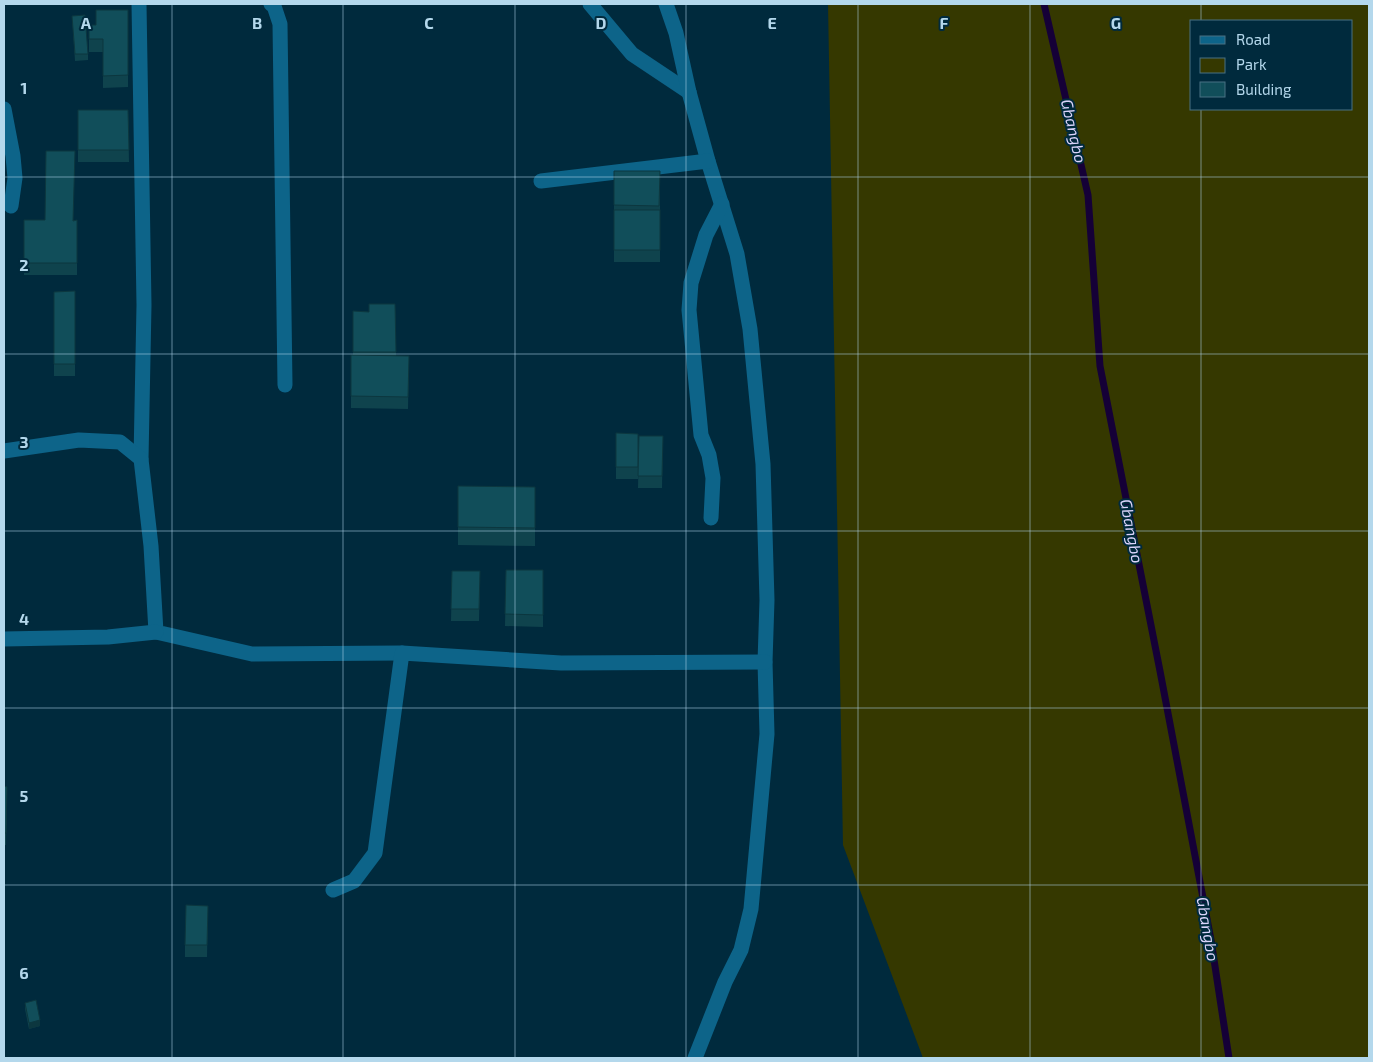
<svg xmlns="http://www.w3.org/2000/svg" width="1373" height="1062" font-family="'Exo 2',sans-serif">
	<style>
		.green { fill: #353800; fill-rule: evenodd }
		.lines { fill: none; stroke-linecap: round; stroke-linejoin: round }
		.stream { stroke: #150037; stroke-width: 7 }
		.minor { stroke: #0d6489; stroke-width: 15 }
		.wall { fill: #0f434d }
		.shaded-wall { fill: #0c373f }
		.building { fill: #114e5a; stroke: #0c373f }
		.grid { fill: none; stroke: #b4d8ec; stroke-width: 1; stroke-opacity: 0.55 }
		.labels { text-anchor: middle; stroke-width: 4; stroke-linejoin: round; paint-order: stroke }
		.water-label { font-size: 16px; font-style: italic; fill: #dad4fb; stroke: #002a3d }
		.grid-label { font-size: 16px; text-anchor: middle; font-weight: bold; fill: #b4d8ec; stroke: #002a3d; stroke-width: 4; stroke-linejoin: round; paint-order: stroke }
	</style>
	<rect width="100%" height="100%" fill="#002a3d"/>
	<path class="green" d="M828,4H1369V1058H923L843,845ZM1192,21H1352V109H1192Z"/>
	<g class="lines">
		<path class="stream" d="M1044,4L1088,195L1100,366L1160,671L1211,940L1229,1058"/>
		<g class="minor">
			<path d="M139,4L144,305L141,459"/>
			<path d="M271,4L274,6L280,24L285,385"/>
			<path d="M590,4L632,54L689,92"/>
			<path d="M666,4L676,33L689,92L708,161L737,254L750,329L763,464L767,600L765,662L767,734L751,909L741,950L725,982L695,1058"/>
			<path d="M4,109L13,156L15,178L11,206"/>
			<path d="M541,181L708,161"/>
			<path d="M4,451L79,440L120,442L141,459L151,546L156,632L252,654L402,653"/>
			<path d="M711,518L713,478L709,455L701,435L689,310L691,283L706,235L722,204"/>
			<path d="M4,639L108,637L156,632"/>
			<path d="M333,890L354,881L375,853L402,653L561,663L765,662"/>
		</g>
	</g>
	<g class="wall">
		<path d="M128,10V87L103,88V52H89V25H96Z"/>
		<path d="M72,16L88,54V60L75,61Z"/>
		<path d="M78,110H128L129,162H78Z"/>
		<rect x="614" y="171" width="46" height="91"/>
		<rect x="24" y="220" width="53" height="55"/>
		<path d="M75,291V376H54V292Z"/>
		<path d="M395,304L396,356H409L408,409L351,408V355H353V311L369,312Z"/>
		<path d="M616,433L638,434V479H616Z"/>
		<path d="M639,436H663L662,488H638Z"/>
		<path d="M458,486L535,487V546L458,545Z"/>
		<path d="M506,570H543V627L505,626Z"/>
		<path d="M452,571H480L479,621H451Z"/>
		<path d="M4,786L7,787L6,845H4Z"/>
		<path d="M208,906L207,957H185V945Z"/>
		<path d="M25,1003L40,1026L29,1029L25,1009Z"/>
	</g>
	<path class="shaded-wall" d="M40,1020V1026L29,1029V1023Z"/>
	<g class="building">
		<path d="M96,10H128V75L103,76V39H89V25H96Z"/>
		<path d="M85,15L88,54H75L72,16Z"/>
		<path d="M78,110H128L129,150H78Z"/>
		<path d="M46,151H75L73,221L77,220V263H24V220H45Z"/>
		<path d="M614,171H660L659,206L614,205Z"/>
		<rect x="614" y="210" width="46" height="40"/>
		<path d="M75,291V364H54V292Z"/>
		<path d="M369,304H395L396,352H353V311L369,312Z"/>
		<path d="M351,355L409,356L408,397L351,396Z"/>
		<path d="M616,433L638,434V467H616Z"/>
		<path d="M639,436H663L662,476H638Z"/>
		<path d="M458,486L535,487V528L458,527Z"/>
		<path d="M506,570H543V615L505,614Z"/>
		<path d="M452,571H480L479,609H451Z"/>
		<path d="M4,786L7,787L6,833H4Z"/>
		<path d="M186,905L208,906L207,945H185Z"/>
		<path d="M36,1000L40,1020L29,1023L25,1003Z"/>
	</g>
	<path class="grid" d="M172,4V1058M343,4V1058M515,4V1058M686,4V1058M858,4V1058M1030,4V1058M1201,4V21M1201,109V1058M4,177H1369M4,354H1369M4,531H1369M4,708H1369M4,885H1369"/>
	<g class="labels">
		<g class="water-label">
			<text transform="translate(1074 131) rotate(77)" y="6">Gbangbo</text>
			<text transform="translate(1132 531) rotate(79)" y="6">Gbangbo</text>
			<text transform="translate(1208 929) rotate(80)" y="6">Gbangbo</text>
		</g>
	</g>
	<g class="grid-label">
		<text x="86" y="29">A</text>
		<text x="257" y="29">B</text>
		<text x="429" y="29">C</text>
		<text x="601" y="29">D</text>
		<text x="772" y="29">E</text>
		<text x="944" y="29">F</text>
		<text x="1116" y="29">G</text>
		<text x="24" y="94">1</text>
		<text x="24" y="271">2</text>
		<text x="24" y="448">3</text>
		<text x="24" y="625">4</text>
		<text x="24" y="802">5</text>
		<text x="24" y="979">6</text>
	</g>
	<rect width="1373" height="1062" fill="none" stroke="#b4d8ec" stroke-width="10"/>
	<rect x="1190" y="20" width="162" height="90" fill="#002a3d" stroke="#487083"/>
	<rect x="1200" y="36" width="25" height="8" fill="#0d6489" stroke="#487083"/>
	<text x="1236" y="45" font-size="15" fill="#b4d8ec">Road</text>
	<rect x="1200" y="58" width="25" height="15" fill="#353800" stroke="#487083"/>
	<text x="1236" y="70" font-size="15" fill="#b4d8ec">Park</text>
	<rect x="1200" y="82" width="25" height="15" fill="#114e5a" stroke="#487083"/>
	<text x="1236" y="95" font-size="15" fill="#b4d8ec">Building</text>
</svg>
